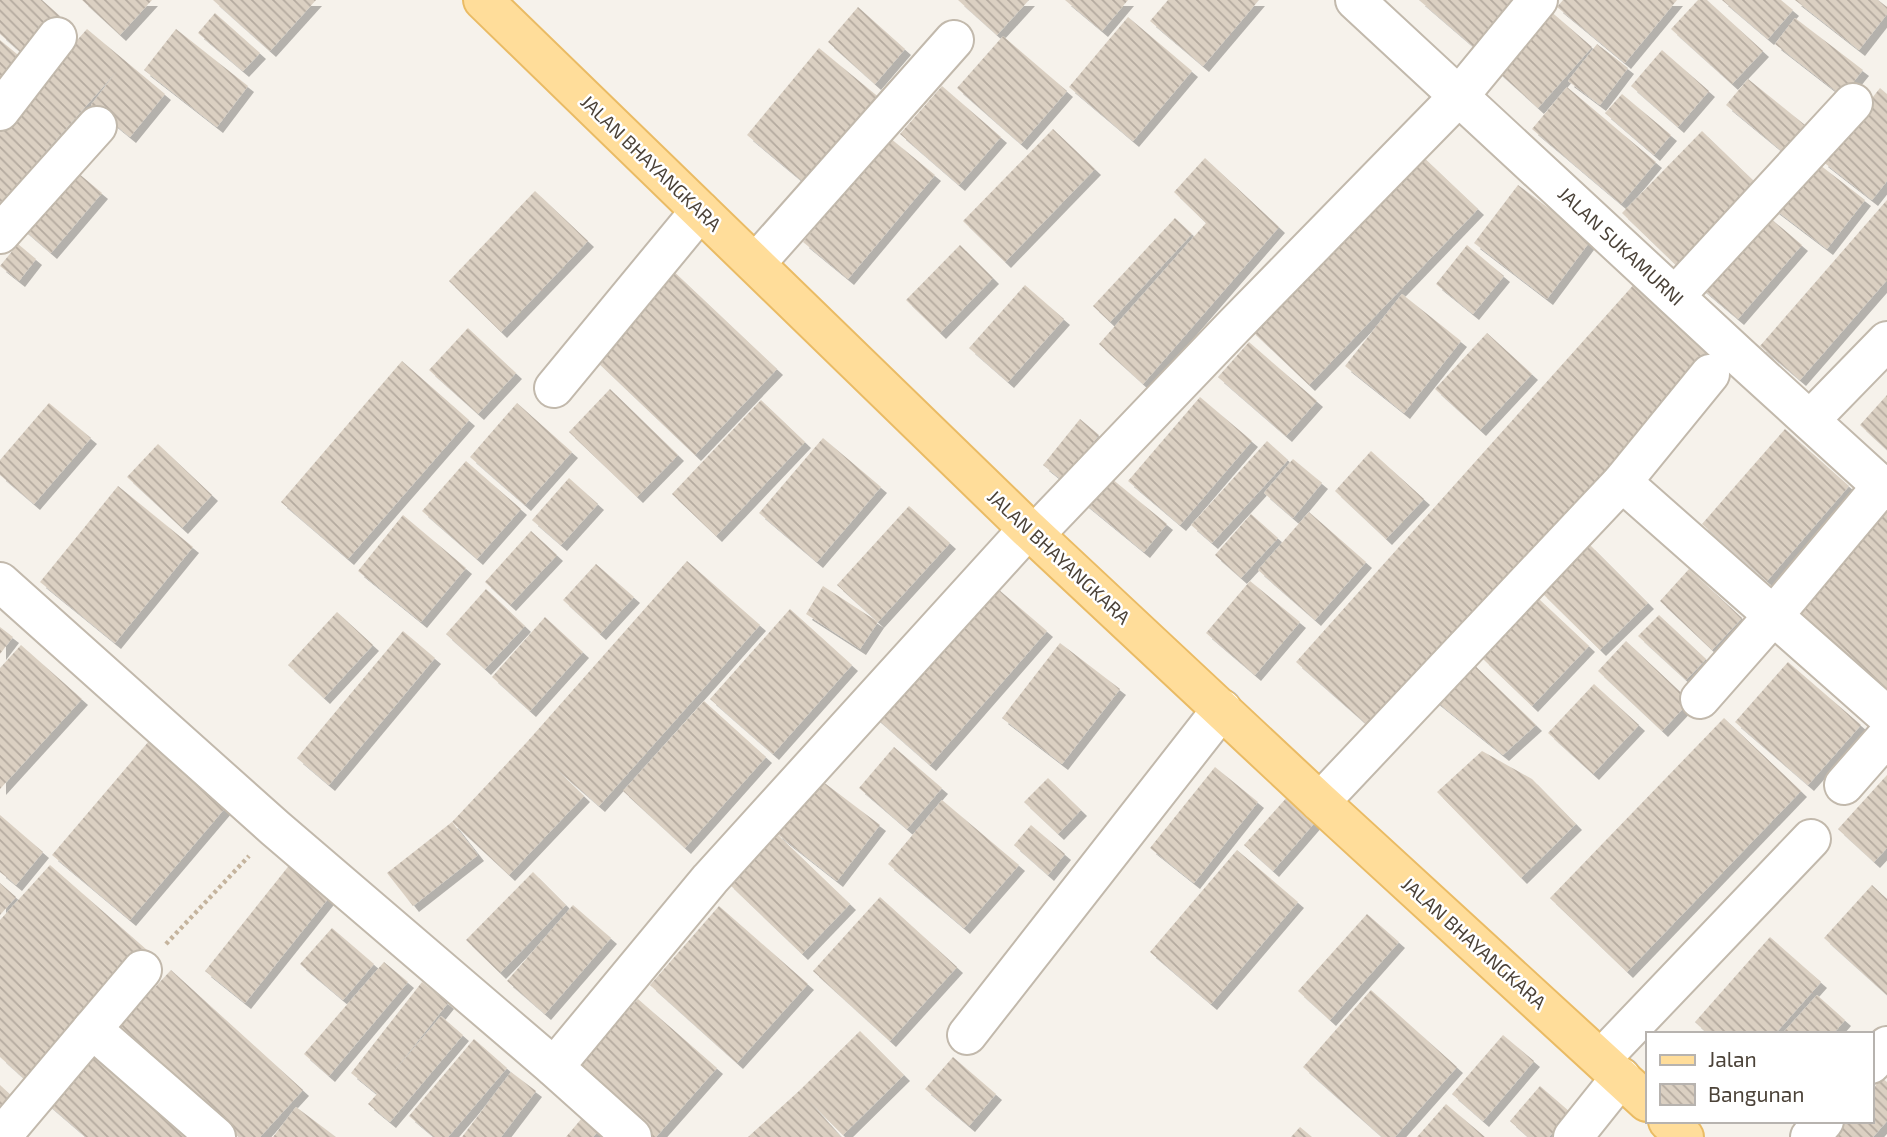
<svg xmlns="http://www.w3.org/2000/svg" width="1887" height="1137" font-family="'Exo 2',sans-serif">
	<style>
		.building { fill: url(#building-back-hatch); filter: url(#shadow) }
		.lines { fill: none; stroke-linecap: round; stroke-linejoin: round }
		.minor-casing { stroke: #c2b9ac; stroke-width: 42 }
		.major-casing { stroke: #eabb64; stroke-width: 42 }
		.path { stroke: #c5b49d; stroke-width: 4.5; stroke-dasharray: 3.5 3.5; stroke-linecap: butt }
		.minor { stroke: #fff; stroke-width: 38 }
		.major { stroke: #ffdd9a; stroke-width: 38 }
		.labels { text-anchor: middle; stroke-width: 5; stroke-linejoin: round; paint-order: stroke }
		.street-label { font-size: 19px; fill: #4b4238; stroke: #fff }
	</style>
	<defs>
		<pattern id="building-back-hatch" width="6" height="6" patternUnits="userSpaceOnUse" patternTransform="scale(1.75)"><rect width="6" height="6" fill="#dbd0c2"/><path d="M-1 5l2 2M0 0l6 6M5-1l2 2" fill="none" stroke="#b4aa9f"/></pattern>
		<filter id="shadow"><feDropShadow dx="6" dy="6" stdDeviation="0" flood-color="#0004"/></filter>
	</defs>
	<rect width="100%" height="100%" fill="#f6f2eb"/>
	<g class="building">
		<path d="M0,0H42L60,16L24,55L0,34Z"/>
		<path d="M82,0H152L120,35Z"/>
		<path d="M213,0H316L270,51Z"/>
		<path d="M958,0H1029L997,35Z"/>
		<path d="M1065,0H1128L1102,31Z"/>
		<path d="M1168,0H1259L1203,66L1150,21Z"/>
		<path d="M1419,0H1530L1483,55Z"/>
		<path d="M1563,0H1677L1625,63L1557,7Z"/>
		<path d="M1698,0H1707L1763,51L1732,84L1671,29Z"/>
		<path d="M1722,0H1781L1793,10L1768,39Z"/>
		<path d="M1795,0H1878L1887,7V14L1859,50Z"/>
		<path d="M858,7L905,49L875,84L828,42Z"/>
		<path d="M1548,9L1592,47L1538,108L1495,69Z"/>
		<path d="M215,13L260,53L243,71L198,33Z"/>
		<path d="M1128,17L1192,71L1133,141L1069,87Z"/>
		<path d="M1795,18L1863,70L1842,96L1775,44Z"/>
		<path d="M87,29L165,94L130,137L91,105L117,71L0,203V127Z"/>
		<path d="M176,29L248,86L217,127L144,70Z"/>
		<path d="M1003,36L1067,91L1021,144L957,88Z"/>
		<path d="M0,40L23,59L0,87Z"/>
		<path d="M1597,44L1628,68L1600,105L1568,81Z"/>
		<path d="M819,48L881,99L808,186L747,135Z"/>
		<path d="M1662,50L1709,91L1678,127L1631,86Z"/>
		<path d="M1748,79L1805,125L1783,152L1726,105Z"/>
		<path d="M942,86L1001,137L959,185L900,134Z"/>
		<path d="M1567,87L1656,162L1621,204L1532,129Z"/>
		<path d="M1880,88L1887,94V181L1872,200L1822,161Z"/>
		<path d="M1622,94L1671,135L1654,155L1605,113Z"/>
		<path d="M1053,129L1095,169L1005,262L963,221Z"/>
		<path d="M1702,131L1760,187L1680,269L1622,213Z"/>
		<path d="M890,138L935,175L848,279L803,242Z"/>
		<path d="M1419,153L1478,209L1309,385L1250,329Z"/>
		<path d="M1205,158L1279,227L1143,384L1099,344L1206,223L1174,192Z"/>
		<path d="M1811,158L1865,200L1827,249L1773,208Z"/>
		<path d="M72,168L102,193L51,253L22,228Z"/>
		<path d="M1518,185L1591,240L1547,299L1474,243Z"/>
		<path d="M535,191L588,241L501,332L449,281Z"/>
		<path d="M1887,200V280L1800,380L1760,346Z"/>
		<path d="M1763,212L1802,245L1738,319L1699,286Z"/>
		<path d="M1175,218L1192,234L1110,322L1093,306Z"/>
		<path d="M18,244L36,259L19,281L0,266Z"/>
		<path d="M960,245L993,278L940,333L906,300Z"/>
		<path d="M1467,245L1504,276L1473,314L1436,284Z"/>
		<path d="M668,266L777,369L695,455L587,352Z"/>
		<path d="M1637,281L1713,350L1373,730L1296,662Z"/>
		<path d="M1025,285L1064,319L1008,382L969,348Z"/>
		<path d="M1402,294L1461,341L1404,413L1345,366Z"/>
		<path d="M468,328L516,373L478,414L429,370Z"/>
		<path d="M1487,333L1532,374L1480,430L1435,389Z"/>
		<path d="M1249,342L1317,401L1286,436L1218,377Z"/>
		<path d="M402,361L469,420L348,559L281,502Z"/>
		<path d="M610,389L678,455L637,497L569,432Z"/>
		<path d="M1887,395V450L1860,425Z"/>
		<path d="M1200,397L1252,441L1180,525L1128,481Z"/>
		<path d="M761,400L805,442L716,536L672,494Z"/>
		<path d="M49,403L91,438L34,504L0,475V460Z"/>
		<path d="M517,403L572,452L525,505L470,457Z"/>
		<path d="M1080,419L1099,435L1063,481L1043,465Z"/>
		<path d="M1785,429L1849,486L1767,581L1702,524Z"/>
		<path d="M823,438L881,487L817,562L759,513Z"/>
		<path d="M1267,441L1288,460L1212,543L1191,525Z"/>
		<path d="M158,444L212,495L182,528L127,477Z"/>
		<path d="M1371,451L1424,499L1386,539L1335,491Z"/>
		<path d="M1293,459L1322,483L1293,518L1264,493Z"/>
		<path d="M466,461L521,509L477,559L422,511Z"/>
		<path d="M1106,474L1167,524L1144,552L1083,502Z"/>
		<path d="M569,478L598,504L561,545L532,520Z"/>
		<path d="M118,486L193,547L115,643L40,582Z"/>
		<path d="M909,506L950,543L878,622L860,649L806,614L823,586L878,622L837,585Z"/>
		<path d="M1887,511V690L1798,613Z"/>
		<path d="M1309,512L1366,562L1315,620L1258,570Z"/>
		<path d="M1251,514L1278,538L1241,578L1215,555Z"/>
		<path d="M403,515L466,568L421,622L358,571Z"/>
		<path d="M531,531L557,555L510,605L485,582Z"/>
		<path d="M1589,544L1648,603L1600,650L1541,592Z"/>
		<path d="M687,561L760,625L599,806L552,765L584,796L509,875L452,822L527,742Z"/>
		<path d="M596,564L634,597L600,634L563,600Z"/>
		<path d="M1689,569L1742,618L1712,650L1660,601Z"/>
		<path d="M1250,581L1300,622L1255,675L1206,633Z"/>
		<path d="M991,583L1047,631L930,765L874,716Z"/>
		<path d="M486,589L525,626L485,669L446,634Z"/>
		<path d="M1539,599L1589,646L1532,706L1483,659Z"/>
		<path d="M790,609L852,665L773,754L710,699Z"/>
		<path d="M337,612L373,645L324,698L288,665Z"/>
		<path d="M1659,615L1706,659L1686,680L1638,636Z"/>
		<path d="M545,617L583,652L530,711L492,677Z"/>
		<path d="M0,627L13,637L0,654Z"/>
		<path d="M403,631L435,658L329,785L297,758Z"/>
		<path d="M1626,641L1690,701L1662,731L1598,671Z"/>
		<path d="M1060,643L1120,689L1062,764L1002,718Z"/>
		<path d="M21,645L82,699L0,789V668Z"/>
		<path d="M1469,660L1536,725L1503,755L1432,698Z"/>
		<path d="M1788,662L1861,725L1808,785L1735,722Z"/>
		<path d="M1594,684L1639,725L1593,774L1548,733Z"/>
		<path d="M704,701L766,757L685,848L623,791Z"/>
		<path d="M1724,718L1801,791L1627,972L1550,898Z"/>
		<path d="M149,741L226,807L130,920L52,855Z"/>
		<path d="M894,747L942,788L907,829L859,788Z"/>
		<path d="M1482,751L1532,779L1576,824L1521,878L1437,792Z"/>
		<path d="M1215,767L1258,802L1194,883L1150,848Z"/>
		<path d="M1887,775V848L1874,862L1838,829Z"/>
		<path d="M818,778L880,825L837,881L776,833Z"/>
		<path d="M1048,778L1081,810L1058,834L1024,802Z"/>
		<path d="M1289,795L1317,820L1273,871L1244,845Z"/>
		<path d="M942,800L1019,865L964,928L888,864Z"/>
		<path d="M0,815L43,852L16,885L0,872Z"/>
		<path d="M452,822L478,855L413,906L387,873Z"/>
		<path d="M1031,825L1065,854L1048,875L1014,845Z"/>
		<path d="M776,833L850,904L802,954L728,883Z"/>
		<path d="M1237,850L1298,902L1211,1004L1150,952Z"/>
		<path d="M295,858L335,890L245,1003L205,971Z"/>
		<path d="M50,865L147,950L29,1083L0,1057V920Z"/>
		<path d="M533,872L566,905L500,973L466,940Z"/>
		<path d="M0,883L16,897L0,915Z"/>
		<path d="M1872,885L1887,899V995L1824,938Z"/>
		<path d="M880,897L957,967L890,1041L813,971Z"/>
		<path d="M573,905L611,938L545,1014L507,981Z"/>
		<path d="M719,906L808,984L737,1063L650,985Z"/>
		<path d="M1367,914L1399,942L1330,1020L1298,991Z"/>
		<path d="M332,928L374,964L343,1000L300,964Z"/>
		<path d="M1770,937L1821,982L1775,1034H1708L1695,1022Z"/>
		<path d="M384,962L408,982L329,1076L304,1054Z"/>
		<path d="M171,970L303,1090L260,1137H239L118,1027Z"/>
		<path d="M422,982L448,1003L391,1075L441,1016L463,1035L390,1122L368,1104L377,1094L351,1073Z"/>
		<path d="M1371,990L1457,1067L1395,1137H1382L1303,1067Z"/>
		<path d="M1817,995L1845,1020L1833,1034H1782Z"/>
		<path d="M638,999L717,1068L656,1137H649L574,1071Z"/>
		<path d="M860,1031L904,1075L843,1135L809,1101L841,1137H748L799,1091Z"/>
		<path d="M1503,1035L1534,1061L1483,1121L1452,1094Z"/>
		<path d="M474,1039L507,1068L448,1137H434L409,1116Z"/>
		<path d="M95,1040L207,1137H86L43,1100Z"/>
		<path d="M953,1057L996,1094L969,1126L925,1089Z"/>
		<path d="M511,1072L536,1091L501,1137H462Z"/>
		<path d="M1882,1078L1887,1082V1121L1873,1137H1830L1844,1121H1871V1091Z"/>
		<path d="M0,1085L13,1097L0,1112Z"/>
		<path d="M1540,1086L1570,1112L1549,1137H1528L1510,1121Z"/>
		<path d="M1446,1104L1485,1137H1417Z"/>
		<path d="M296,1107L336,1137H273Z"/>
		<path d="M587,1112L603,1125L593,1137H566Z"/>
		<path d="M1300,1127L1312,1137H1291Z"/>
	</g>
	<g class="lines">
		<g class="minor-casing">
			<g id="minor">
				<path d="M1355,0L1739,356L1887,491"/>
				<path d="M0,111L57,37"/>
				<path d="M0,234L97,126"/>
				<path d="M756,263L954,40"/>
				<path d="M1675,296L1853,103"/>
				<path d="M554,388L700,211"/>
				<path d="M1810,420L1887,341"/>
				<path d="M1622,482L1887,716"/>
				<path d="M1034,535L1233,327L1459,96L1538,0"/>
				<path d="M0,582L275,828L554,1067L632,1137"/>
				<path d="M1700,699L1773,616L1882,486"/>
				<path d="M1844,785L1887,736"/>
				<path d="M1320,802L1622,482L1710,374"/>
				<path d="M92,1029L216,1137"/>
				<path d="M967,1035L1222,709"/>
				<path d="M1601,1059L1811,839"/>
				<path d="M1871,1064L1887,1046"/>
				<path d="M554,1067L710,879L1028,529"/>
				<path d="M1,1137L142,970"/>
				<path d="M1573,1137L1621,1077"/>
				<path d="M1810,1137L1824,1121"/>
			</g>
		</g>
		<g class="major-casing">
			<g id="major">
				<path d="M483,0L1028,529L1320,802L1647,1102"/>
				<path d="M1668,1121L1684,1137"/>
			</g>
		</g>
		<path class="path" d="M166,944L249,856"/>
		<use href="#minor" class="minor"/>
		<use href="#major" class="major"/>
	</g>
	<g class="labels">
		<g class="street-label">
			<text transform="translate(651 163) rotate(44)" y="7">JALAN BHAYANGKARA</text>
			<text transform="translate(1621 246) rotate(43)" y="7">JALAN SUKAMURNI</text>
			<text transform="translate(1059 557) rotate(43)" y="7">JALAN BHAYANGKARA</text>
			<text transform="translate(1474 943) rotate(42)" y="7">JALAN BHAYANGKARA</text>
		</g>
	</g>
	<rect x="1646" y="1032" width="228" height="91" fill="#ffffff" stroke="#b7b3af" stroke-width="2"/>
	<rect x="1660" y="1055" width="35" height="10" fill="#ffdd9a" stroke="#b7b3af" stroke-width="2"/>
	<text x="1708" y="1067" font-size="21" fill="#4b4238">Jalan</text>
	<rect x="1660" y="1084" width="35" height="21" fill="url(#building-back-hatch)" stroke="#b7b3af" stroke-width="2"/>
	<text x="1708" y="1102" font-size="21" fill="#4b4238">Bangunan</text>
</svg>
